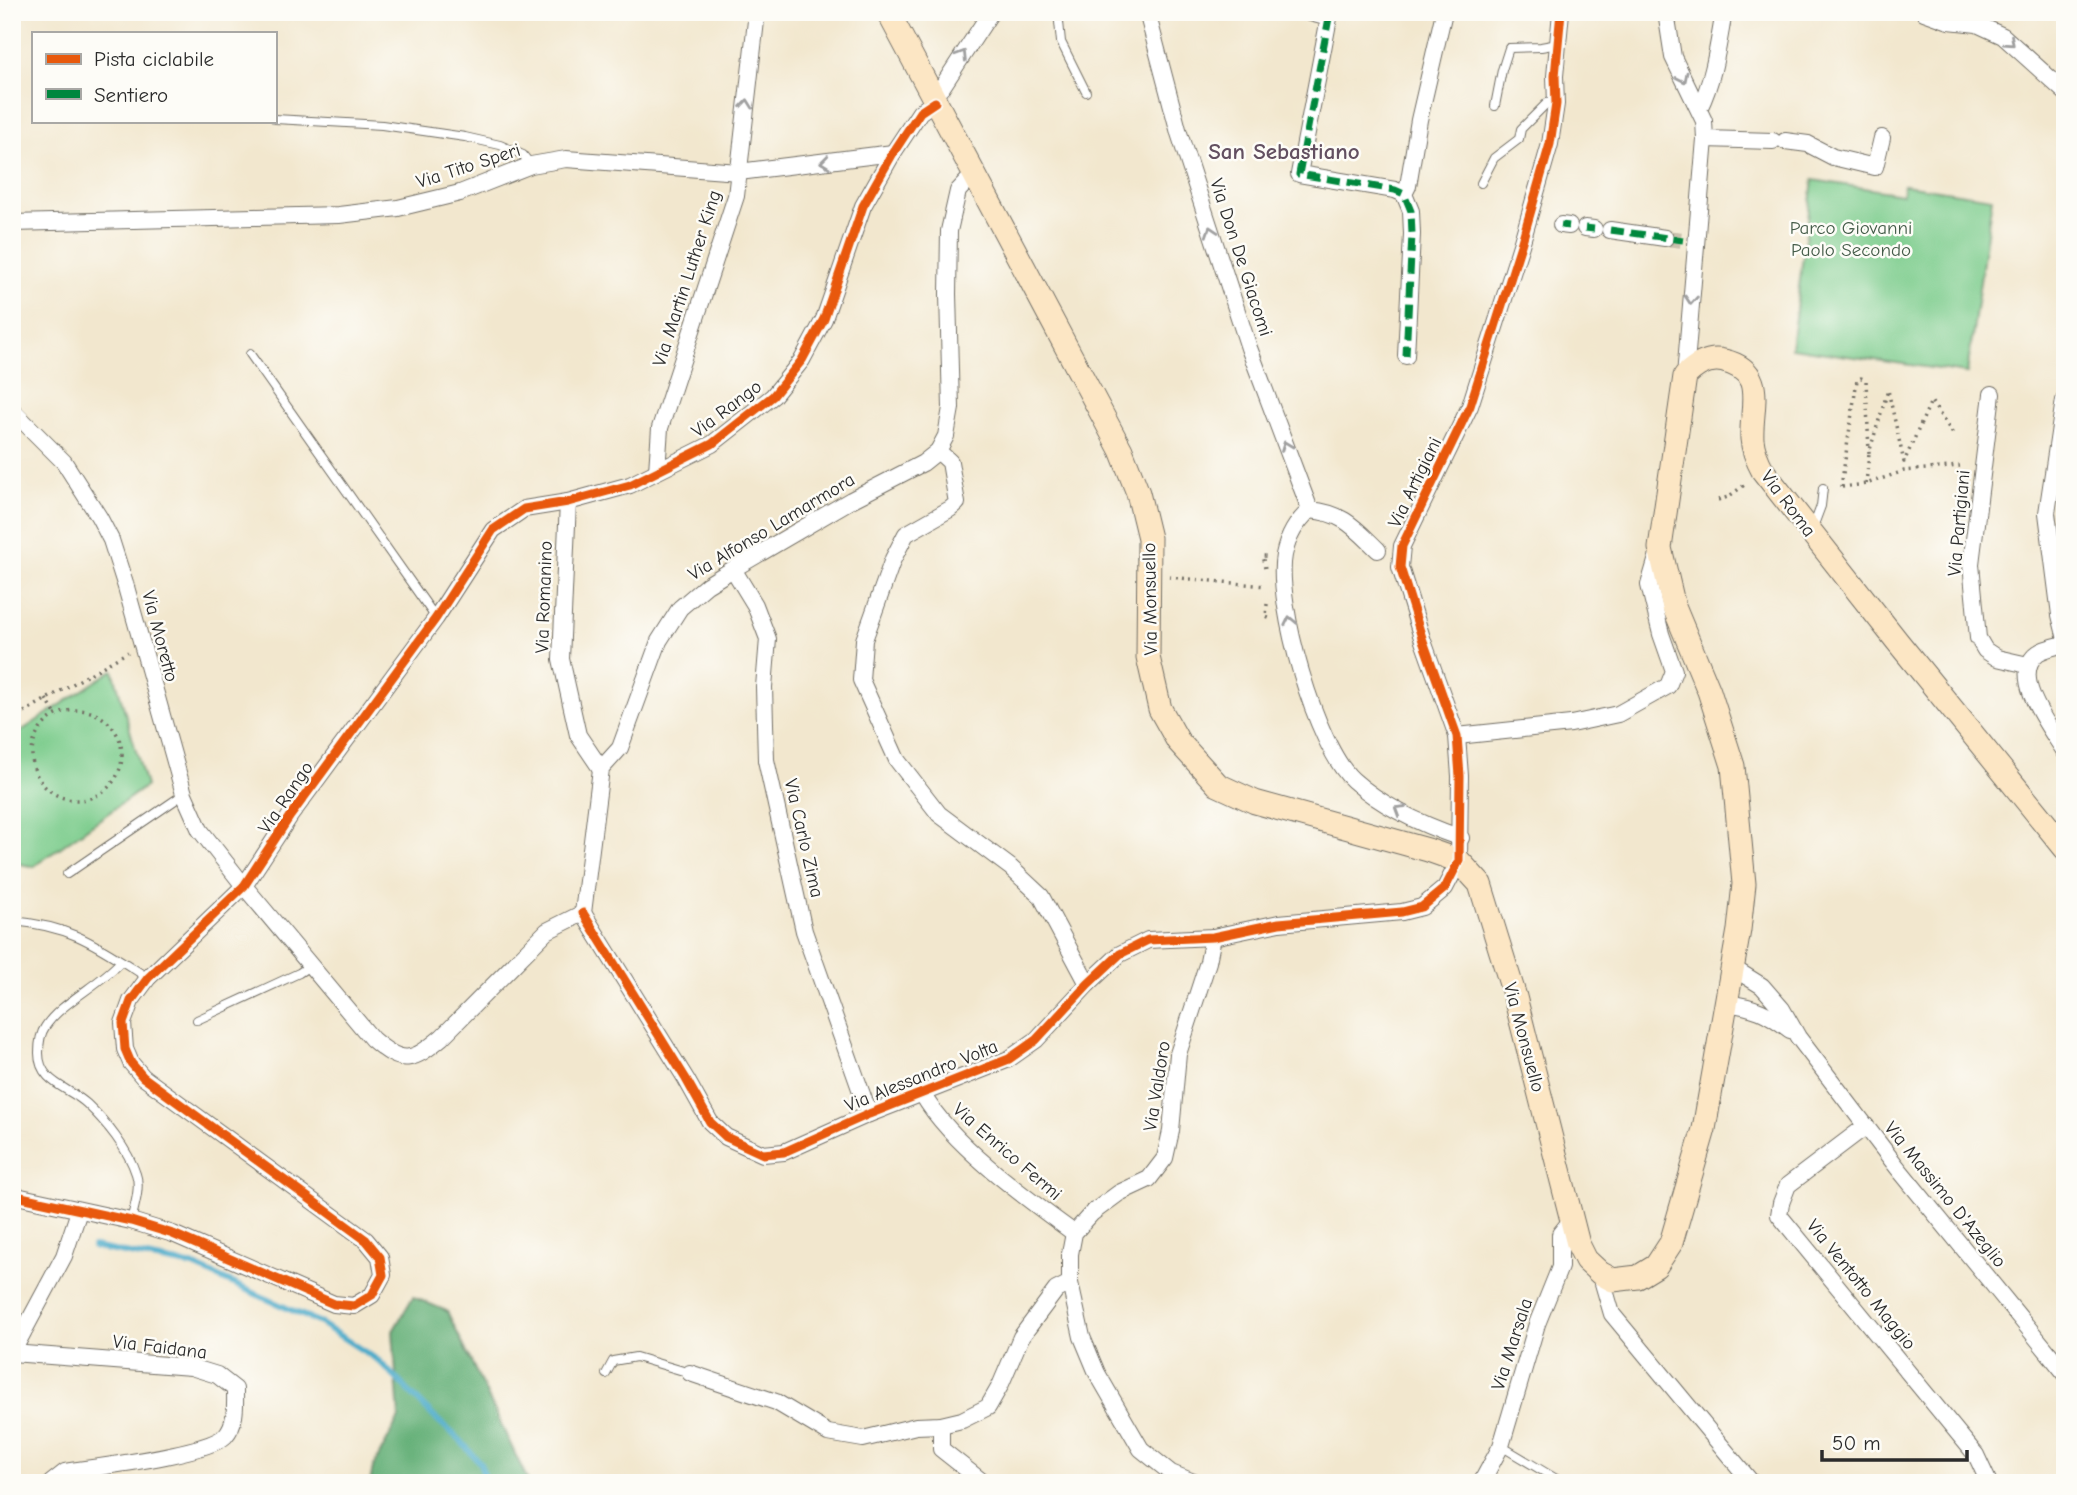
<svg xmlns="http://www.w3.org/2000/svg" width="2077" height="1495" font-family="'Comic Neue',sans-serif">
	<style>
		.green { fill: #7ccc8c; stroke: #547c5c; stroke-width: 2 }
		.forest { fill: #65b078; stroke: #486e52; stroke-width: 2 }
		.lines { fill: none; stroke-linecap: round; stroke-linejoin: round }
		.stream { stroke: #4aaac9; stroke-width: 6 }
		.street-tunnel { stroke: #cac1ad; stroke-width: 16; stroke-dasharray: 16 8; stroke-linecap: butt }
		.lane-casing { stroke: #716d64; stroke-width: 10 }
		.street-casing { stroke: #716d64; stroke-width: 18 }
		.secondary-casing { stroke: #716d64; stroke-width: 25 }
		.path { stroke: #716d64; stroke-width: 3.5; stroke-dasharray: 2 5; stroke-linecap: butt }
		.lane { stroke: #fff; stroke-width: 8 }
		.street { stroke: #fff; stroke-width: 16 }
		.secondary { stroke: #fce6c4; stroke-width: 23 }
		.quiet { stroke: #00873e; stroke-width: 7; stroke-dasharray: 14 7; stroke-linecap: butt }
		.cycleway-casing { stroke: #fdfcf7; stroke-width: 13 }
		.cycleway { stroke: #e8590c; stroke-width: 9 }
		.oneway { stroke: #a0a0a0 }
		.labels { text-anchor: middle; stroke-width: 5; stroke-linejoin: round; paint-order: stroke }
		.street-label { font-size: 19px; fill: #2b2b2b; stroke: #fdfcf7 }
		.park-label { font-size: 19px; fill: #435b48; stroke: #fdfcf7 }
		.quarter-label { font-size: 23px; font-weight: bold; fill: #635061; stroke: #fdfcf7 }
	</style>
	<rect width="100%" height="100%" fill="#fdfcf7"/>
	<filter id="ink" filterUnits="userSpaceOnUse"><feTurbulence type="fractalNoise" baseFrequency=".0143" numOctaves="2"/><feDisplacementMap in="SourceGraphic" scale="14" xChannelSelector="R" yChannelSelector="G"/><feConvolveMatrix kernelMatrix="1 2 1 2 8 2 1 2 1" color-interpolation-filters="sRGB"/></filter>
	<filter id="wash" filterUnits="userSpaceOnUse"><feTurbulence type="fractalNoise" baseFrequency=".00686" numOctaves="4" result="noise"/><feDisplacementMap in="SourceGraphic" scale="28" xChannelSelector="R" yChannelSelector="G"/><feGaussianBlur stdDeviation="1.57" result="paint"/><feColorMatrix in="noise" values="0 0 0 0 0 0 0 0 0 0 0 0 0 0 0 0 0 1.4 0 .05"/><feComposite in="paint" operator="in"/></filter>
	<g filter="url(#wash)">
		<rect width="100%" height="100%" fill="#f2e7ce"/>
		<g class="green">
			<path d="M1813,180L1902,194L1904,185L1992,198L1967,373L1791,348Z"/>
			<path d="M113,670L146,786L33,867L12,862V737Z"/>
		</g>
		<path class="forest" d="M413,1297L447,1311L529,1483H370L373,1467L399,1418L393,1331Z"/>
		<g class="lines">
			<path class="stream" d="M93,1247L194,1266L320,1323L379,1361L434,1417L460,1440L480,1463L487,1483"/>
		</g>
	</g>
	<g filter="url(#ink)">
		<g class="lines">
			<path class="street-tunnel" d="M1665,238L1683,240"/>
			<g class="lane-casing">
				<g id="lane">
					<path d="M1058,12L1061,42L1086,92"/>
					<path d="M1495,106L1502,70L1509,48L1541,47L1558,44"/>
					<path d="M275,119L382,125L465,137L500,145L523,155L531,165"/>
					<path d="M1481,183L1494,158L1519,139L1521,129L1547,103L1556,104"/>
					<path d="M250,354L436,618"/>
					<path d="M1812,530L1821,506L1823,488"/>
					<path d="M67,874L184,794"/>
					<path d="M12,921C73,926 98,946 148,978"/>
					<path d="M121,961C100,985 60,1003 45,1027C40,1034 39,1044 39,1053C39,1083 69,1087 87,1104C106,1122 128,1149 136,1174C141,1187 134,1208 131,1221"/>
					<path d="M197,1020L299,973L311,965"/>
					<path d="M606,1374L613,1361L636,1357L690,1373"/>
					<path d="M1501,1446L1563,1483"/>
					<path d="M1255,1483L1272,1480"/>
				</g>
			</g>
			<g class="street-casing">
				<g id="street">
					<path d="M1147,12L1179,133L1249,348L1310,510"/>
					<path d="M1307,12L1329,18L1299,174L1395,190L1404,194L1411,211L1412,234L1406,356"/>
					<path d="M1666,12L1673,57L1704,121L1705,139L1685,376"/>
					<path d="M1924,12L1949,21L1977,24L2003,36L2065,92"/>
					<path d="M933,96L942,87L991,12"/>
					<path d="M1699,109C1714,79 1718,45 1724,12"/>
					<path d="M1705,139L1773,141"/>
					<path d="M1785,141L1808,144L1833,157L1875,167L1882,138"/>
					<path d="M1404,194L1408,186L1419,120L1444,12"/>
					<path d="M12,223L339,215L398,208L460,193L531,165L566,159L739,172L893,153"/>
					<path d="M1561,225L1569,226"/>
					<path d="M1585,228L1594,229"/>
					<path d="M1610,230L1665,238"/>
					<path d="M1992,394L1971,564L1978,638L1985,650L1997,658L2028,665"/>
					<path d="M2064,400L2047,513L2060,615L2065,635"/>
					<path d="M12,410L64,462L99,517L111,540L126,587L184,794L200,830L244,886L372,1039C403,1066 412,1062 442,1037L547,931L583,913L601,769L620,748L659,641L680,608L707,585L733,569L851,500L923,463L938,451L946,436L951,408L948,294L949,231L958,191L973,175"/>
					<path d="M938,451L950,462L957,503L950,509L906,534L893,559L864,640L861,680L897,760L939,814L1010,867L1041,896L1088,984"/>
					<path d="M657,471L660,428L736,196L757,12"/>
					<path d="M568,502L561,659L578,735L601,769"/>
					<path d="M1378,550C1355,528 1344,513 1310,510C1296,522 1288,536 1284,555C1275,602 1316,747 1353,780C1383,807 1423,825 1461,838"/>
					<path d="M733,569L755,605L768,639L764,687L766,760L804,931L869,1114"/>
					<path d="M2065,644C2057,646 2045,648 2038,653C2008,675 2051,729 2065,752"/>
					<path d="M1457,736L1571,724L1618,714L1668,686L1674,671L1661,634L1649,585L1659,551"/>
					<path d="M583,913L686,1079L710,1122L726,1137L763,1154L784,1152L869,1114L1009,1059L1036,1040L1088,984L1120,954L1148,940L1213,937L1279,923L1402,912L1422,907L1445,888L1459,861L1460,776L1457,736L1423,641L1400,567L1402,546L1470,406L1521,245L1550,144L1556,104L1555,76L1561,12"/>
					<path d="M1733,968L1762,986L1782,1009L1798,1037L1897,1167L2065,1373"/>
					<path d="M1726,1003C1755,1007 1767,1012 1790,1030"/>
					<path d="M923,1095C952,1145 1026,1198 1074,1233"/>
					<path d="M1866,1126L1788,1185L1781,1203L1779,1215L1976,1455L1989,1483"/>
					<path d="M12,1195L131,1221L173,1234L334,1304L354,1306L372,1295L383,1275L380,1257L366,1240L143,1077L131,1063L125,1049L123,1023L131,1001L148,978L244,886L290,816L436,618L493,530L524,509L568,502L630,485L712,444L773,396L802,360L824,319L863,206L893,153L920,112L935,102"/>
					<path d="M1600,1273L1612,1314L1752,1483"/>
					<path d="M1070,1283L1082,1337L1097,1373L1141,1449L1171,1473L1196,1483"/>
					<path d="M12,1353L191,1367L217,1375L235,1389C235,1404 237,1423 225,1436C207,1454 96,1467 65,1472L51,1483"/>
					<path d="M12,1353L64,1256L79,1211"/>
					<path d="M690,1373L776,1402L828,1433L863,1439L916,1426L941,1425L962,1420L988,1407L1000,1386L1021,1337L1056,1290L1070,1283V1254L1074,1233L1092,1213L1119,1193L1149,1179L1165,1158L1171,1131L1178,1054L1208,962L1213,937"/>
					<path d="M941,1425V1449L984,1483"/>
					<path d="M1481,1483L1501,1446L1537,1324L1560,1267V1234L1572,1219"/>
				</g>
			</g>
			<g class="secondary-casing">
				<path id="secondary" d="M888,12L1121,450L1138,493L1149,538L1148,657L1160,709L1178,741L1218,785L1255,802L1428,850L1459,861L1480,884L1515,997L1578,1244L1586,1260L1600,1273L1613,1280L1638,1277L1656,1266L1671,1243L1704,1129L1739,930L1744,884L1733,766L1709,691L1674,607L1660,548L1685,376C1695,366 1709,357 1724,361C1768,371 1750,408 1752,439C1753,451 1757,460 1763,471L1897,641L2065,848"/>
			</g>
			<g class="path">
				<path d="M1866,484L1869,453"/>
				<path d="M1841,487L1857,380L1861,378L1866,380L1869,453L1888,390L1904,462L1931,401L1955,437"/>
				<path d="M1842,487L1866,484L1904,471L1960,466"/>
				<path d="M1718,500L1728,497L1747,483"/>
				<path d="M1265,568L1262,556H1266"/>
				<path d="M1169,577L1266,586"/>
				<path d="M1267,604L1266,617L1273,620"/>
				<path d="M46,699L56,715"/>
				<circle cx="77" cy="755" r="45"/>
				<path d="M12,719L128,652"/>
			</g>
			<use href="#lane" class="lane"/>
			<use href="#street" class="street"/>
			<use href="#secondary" class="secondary"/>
			<g class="quiet">
				<path d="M1307,12L1329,18L1299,174L1395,190L1404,194L1411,211L1412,234L1406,356"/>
				<path d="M1561,225L1569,226"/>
				<path d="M1585,228L1594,229"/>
				<path d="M1610,230L1683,240"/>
			</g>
			<g class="cycleway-casing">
				<g id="cycleway">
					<path d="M583,913L686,1079L710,1122L726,1137L763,1154L784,1152L869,1114L1009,1059L1036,1040L1088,984L1120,954L1148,940L1213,937L1279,923L1402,912L1422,907L1445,888L1459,861L1460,776L1457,736L1423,641L1400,567L1402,546L1470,406L1521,245L1550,144L1556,104L1555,76L1561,12"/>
					<path d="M12,1195L131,1221L173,1234L334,1304L354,1306L372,1295L383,1275L380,1257L366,1240L143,1077L131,1063L125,1049L123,1023L131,1001L148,978L244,886L290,816L436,618L493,530L524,509L568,502L630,485L712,444L773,396L802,360L824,319L863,206L893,153L920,112L935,102"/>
				</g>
			</g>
			<use href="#cycleway" class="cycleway"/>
		</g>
		<defs><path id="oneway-chevron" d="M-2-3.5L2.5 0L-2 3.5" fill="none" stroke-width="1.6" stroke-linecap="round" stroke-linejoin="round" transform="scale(1.75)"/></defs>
		<g class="oneway">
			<use href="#oneway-chevron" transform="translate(2010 42) rotate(42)"/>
			<use href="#oneway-chevron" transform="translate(962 55) rotate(-58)"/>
			<use href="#oneway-chevron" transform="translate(1683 78) rotate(64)"/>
			<use href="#oneway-chevron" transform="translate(747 104) rotate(-84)"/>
			<use href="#oneway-chevron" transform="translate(825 162) rotate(173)"/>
			<use href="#oneway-chevron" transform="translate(1211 231) rotate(-108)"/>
			<use href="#oneway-chevron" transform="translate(1691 300) rotate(94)"/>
			<use href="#oneway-chevron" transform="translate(1286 446) rotate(-111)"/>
			<use href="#oneway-chevron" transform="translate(1290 621) rotate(-102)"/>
			<use href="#oneway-chevron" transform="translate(1399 810) rotate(-148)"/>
		</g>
	</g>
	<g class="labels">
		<g class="street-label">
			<text transform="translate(468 165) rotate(-18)" y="7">Via Tito Speri</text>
			<text transform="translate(1242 257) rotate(72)" y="7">Via Don De Giacomi</text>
			<text transform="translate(686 278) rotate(-72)" y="7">Via Martin Luther King</text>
			<text transform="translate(726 408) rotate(-37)" y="7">Via Rango</text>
			<text transform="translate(1414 482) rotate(-64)" y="7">Via Artigiani</text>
			<text transform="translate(1789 503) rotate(53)" y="7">Via Roma</text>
			<text transform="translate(1958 523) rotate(-85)" y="7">Via Partigiani</text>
			<text transform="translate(771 526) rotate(-31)" y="7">Via Alfonso Lamarmora</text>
			<text transform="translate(543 597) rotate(-88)" y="7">Via Romanino</text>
			<text transform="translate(1149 599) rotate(-91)" y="7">Via Monsuello</text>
			<text transform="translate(161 636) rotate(75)" y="7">Via Moretto</text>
			<text transform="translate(285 797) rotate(-56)" y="7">Via Rango</text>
			<text transform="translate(805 838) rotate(77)" y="7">Via Carlo Zima</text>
			<text transform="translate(1525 1037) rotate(75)" y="7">Via Monsuello</text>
			<text transform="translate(921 1075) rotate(-22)" y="7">Via Alessandro Volta</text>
			<text transform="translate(1156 1086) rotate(-81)" y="7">Via Valdoro</text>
			<text transform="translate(1008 1151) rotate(41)" y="7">Via Enrico Fermi</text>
			<text transform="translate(1946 1194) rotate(51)" y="7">Via Massimo D'Azeglio</text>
			<text transform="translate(1862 1284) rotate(51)" y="7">Via Ventotto Maggio</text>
			<text transform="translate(1511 1344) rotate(-72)" y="7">Via Marsala</text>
			<text transform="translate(160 1346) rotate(7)" y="7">Via Faidana</text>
		</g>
		<g class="park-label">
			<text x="1851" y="234">Parco Giovanni<tspan x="1851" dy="22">Paolo Secondo</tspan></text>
		</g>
		<g class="quarter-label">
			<text x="1284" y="159">San Sebastiano</text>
		</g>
	</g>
	<rect width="2077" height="1495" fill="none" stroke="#fdfcf7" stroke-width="42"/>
	<rect x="32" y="32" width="245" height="91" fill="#fdfcf7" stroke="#a9a8a5" stroke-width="2"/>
	<rect x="46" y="54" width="35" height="10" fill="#e8590c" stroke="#a9a8a5" stroke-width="2"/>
	<text x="94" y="66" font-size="21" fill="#2b2b2b">Pista ciclabile</text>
	<rect x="46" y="89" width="35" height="10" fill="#00873e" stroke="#a9a8a5" stroke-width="2"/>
	<text x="94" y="102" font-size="21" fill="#2b2b2b">Sentiero</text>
	<path d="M1822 1450v10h145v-10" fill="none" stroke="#2b2b2b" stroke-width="3.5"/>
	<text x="1832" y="1450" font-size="21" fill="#2b2b2b" stroke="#fdfcf7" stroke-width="5" paint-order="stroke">50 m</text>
</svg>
